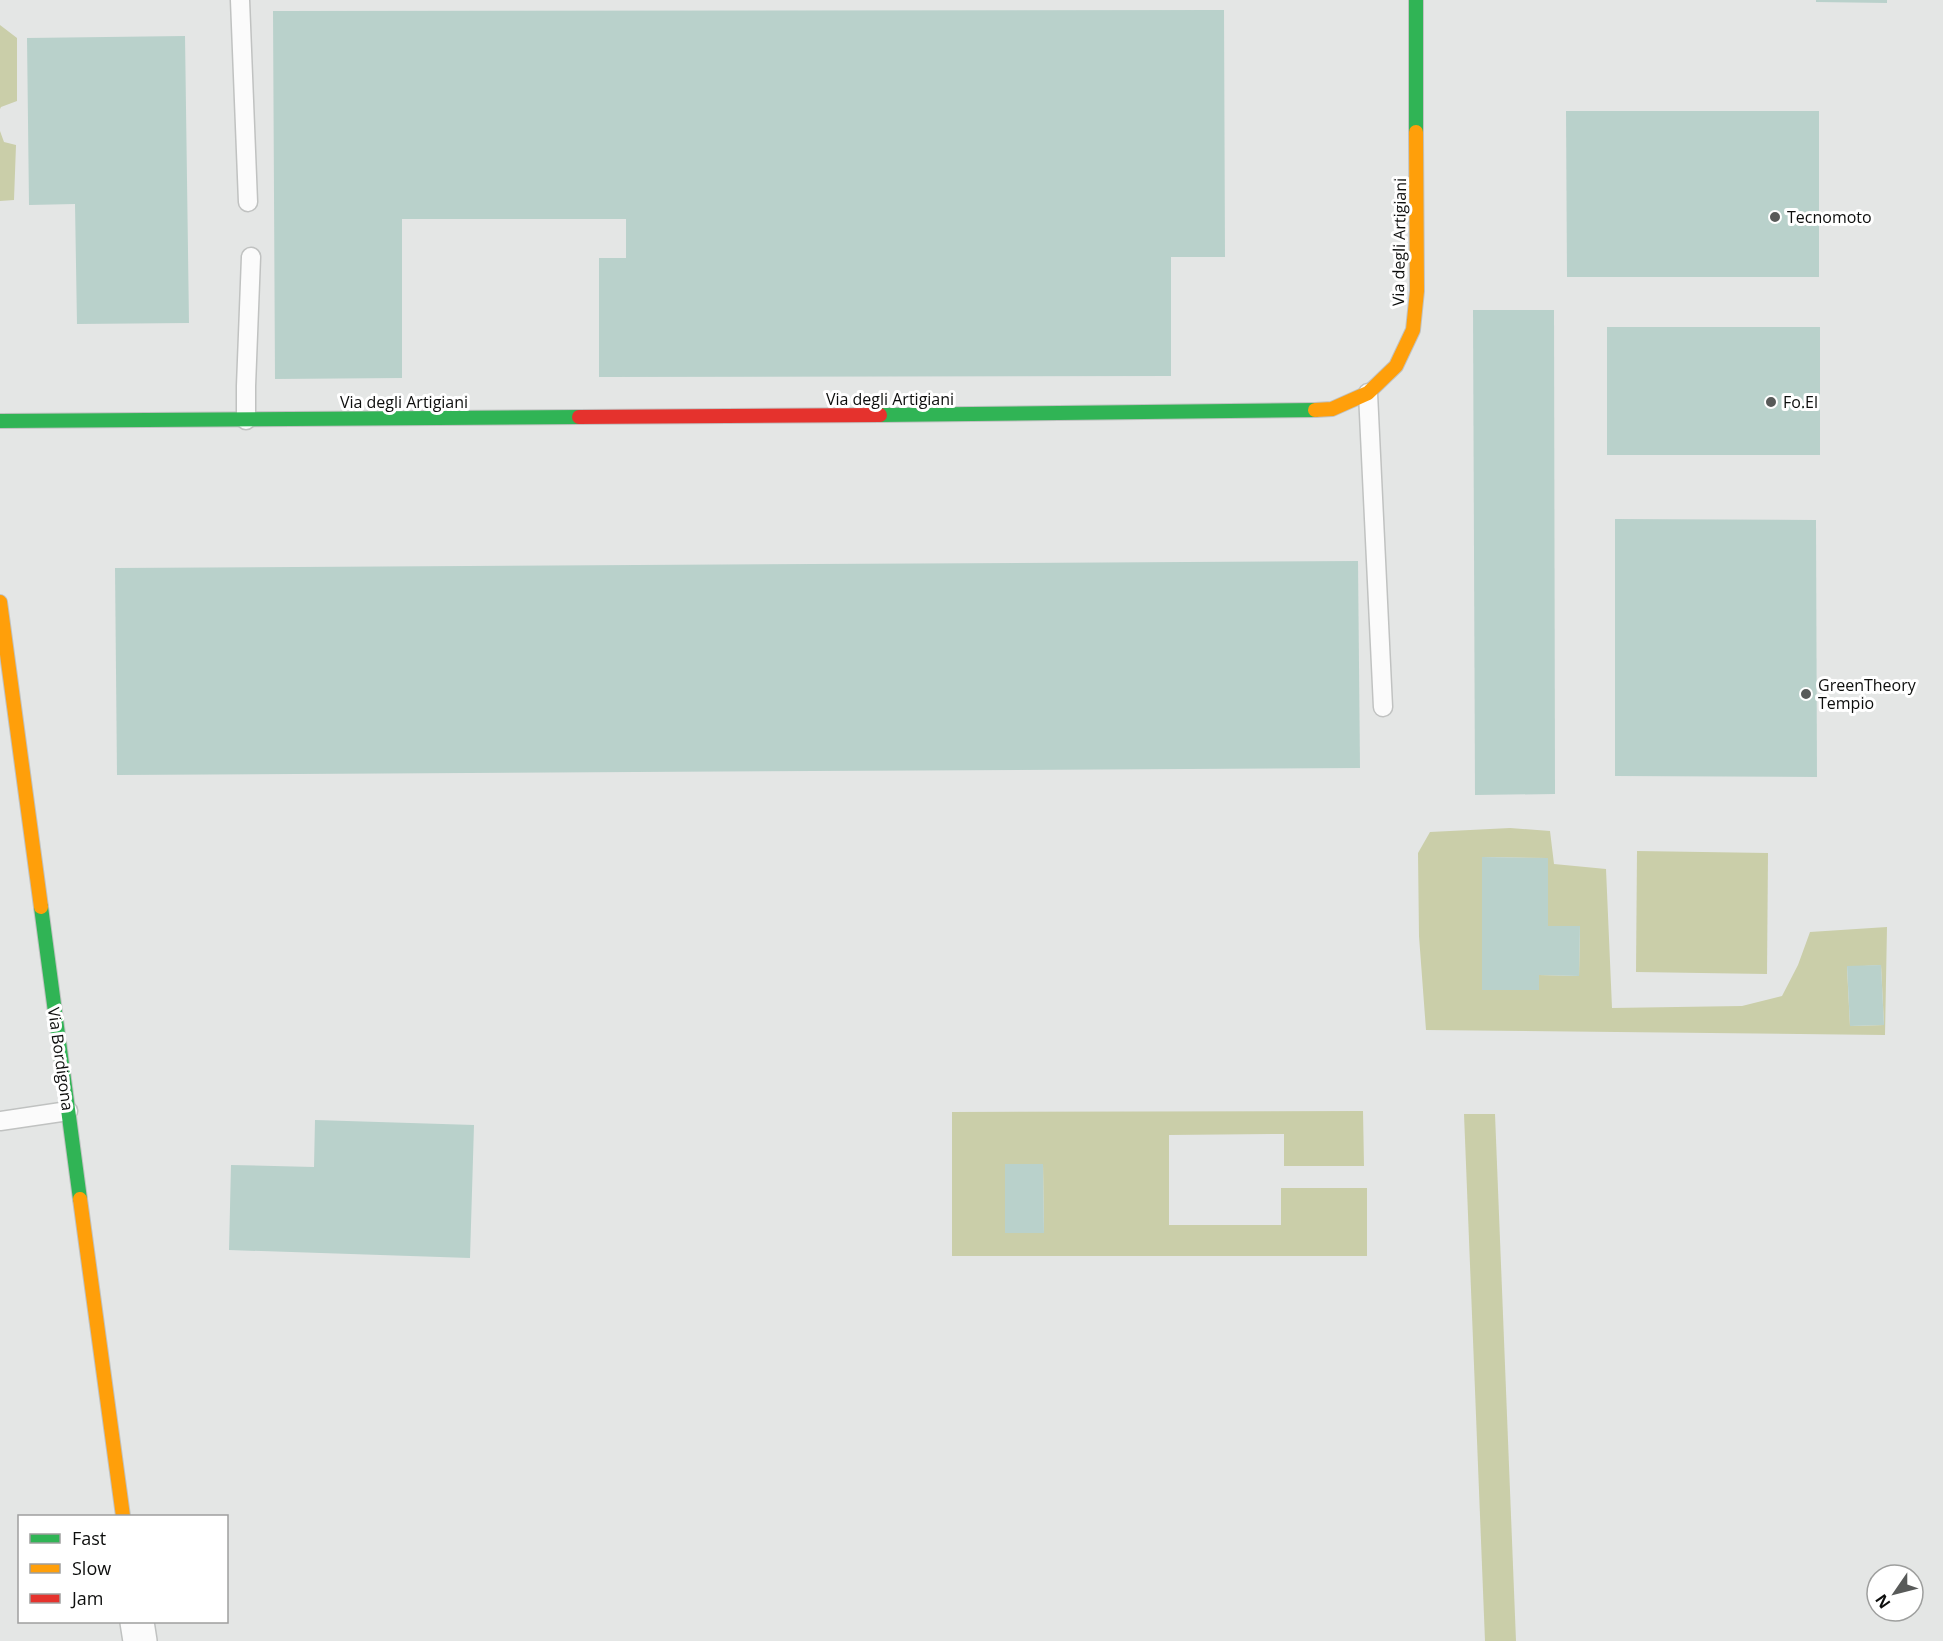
<svg xmlns="http://www.w3.org/2000/svg" width="1943" height="1641" font-family="'Open Sans',sans-serif">
	<style>
		.green { fill: #cacea9; fill-rule: evenodd }
		.building { fill: #b9d1cb }
		.lines { fill: none; stroke-linecap: round; stroke-linejoin: round }
		.lane-casing { stroke: #c0c2c1; stroke-width: 21 }
		.street-casing { stroke: #c0c2c1; stroke-width: 36 }
		.fast-casing { stroke: #c0c2c1; stroke-width: 16 }
		.slow-casing { stroke: #c0c2c1; stroke-width: 16 }
		.jam-casing { stroke: #c0c2c1; stroke-width: 16 }
		.lane { stroke: #fbfbfb; stroke-width: 18 }
		.street { stroke: #fbfbfb; stroke-width: 33 }
		.fast { stroke: #30b455; stroke-width: 14 }
		.slow { stroke: #ff9f0a; stroke-width: 14 }
		.jam { stroke: #e5322d; stroke-width: 14 }
		.poi-dot { fill: #585a59; stroke: #fff; stroke-width: 2 }
		.labels { text-anchor: middle; stroke-width: 6; stroke-linejoin: round; paint-order: stroke }
		.poi-label { font-size: 16px; fill: #0d0e0d; stroke: #fff; text-anchor: start }
		.street-label { font-size: 16px; fill: #0d0e0d; stroke: #fff }
	</style>
	<rect width="100%" height="100%" fill="#e4e6e5"/>
	<g class="green">
		<path d="M0,25L17,38V101L1,107L0,109Z"/>
		<path d="M0,131L4,142L16,145L14,200L0,201Z"/>
		<path d="M1510,828L1550,831L1554,864L1606,869L1612,1008L1742,1006L1782,996L1798,965L1810,932L1887,927L1885,1035L1426,1030L1419,936L1418,853L1430,832ZM1483,857L1548,858V926L1580,927L1579,976L1539,975L1538,990L1482,989ZM1881,965L1884,1025L1850,1026L1847,967Z"/>
		<path d="M1637,851L1768,853L1767,974L1636,972Z"/>
		<path d="M1363,1111L1364,1166H1284V1134L1169,1135V1225H1281V1188H1367V1256H952V1112ZM1006,1164H1043L1044,1233H1005Z"/>
		<path d="M1464,1114H1495L1516,1641H1485Z"/>
	</g>
	<g class="building">
		<path d="M1816,0H1887V3L1816,2Z"/>
		<path d="M1224,10L1225,257H1171V376L599,377V258H626V219H402V378L275,379L273,11Z"/>
		<path d="M185,36L189,323L77,324L75,204L29,205L27,38Z"/>
		<path d="M1566,111H1819V277H1567Z"/>
		<path d="M1473,310H1554L1555,794L1475,795Z"/>
		<rect x="1607" y="327" width="213" height="128"/>
		<path d="M1615,519L1816,520L1817,777L1615,776Z"/>
		<path d="M1358,561L1360,768L117,775L115,568Z"/>
		<path d="M1482,857L1548,858V926H1580L1579,976L1539,975V990H1482Z"/>
		<path d="M1881,965L1884,1025L1850,1026L1847,966Z"/>
		<path d="M315,1120L474,1125L470,1258L229,1250L231,1165L314,1167Z"/>
		<path d="M1005,1164H1043L1044,1233H1005Z"/>
	</g>
	<g class="lines">
		<g class="lane-casing">
			<g id="lane">
				<path d="M240,0L248,202"/>
				<path d="M1368,393L1383,707"/>
				<path d="M246,420V386L251,257"/>
				<path d="M0,1121L68,1111"/>
			</g>
		</g>
		<g class="street-casing">
			<path id="street" d="M137,1622L140,1641"/>
		</g>
		<g class="fast-casing">
			<g id="fast">
				<path d="M1416,0V132"/>
				<path d="M880,415L1315,410"/>
				<path d="M0,421L579,417"/>
				<path d="M41,907L80,1199"/>
			</g>
		</g>
		<g class="slow-casing">
			<g id="slow">
				<path d="M1315,410L1332,409L1368,393L1396,366L1413,330L1417,291L1416,132"/>
				<path d="M0,602L41,907"/>
				<path d="M80,1199L123,1516"/>
			</g>
		</g>
		<g class="jam-casing">
			<path id="jam" d="M579,417L880,415"/>
		</g>
		<use href="#lane" class="lane"/>
		<use href="#street" class="street"/>
		<use href="#fast" class="fast"/>
		<use href="#slow" class="slow"/>
		<use href="#jam" class="jam"/>
	</g>
	<g class="poi-dot">
		<circle cx="1775" cy="217" r="6"/>
		<circle cx="1771" cy="402" r="6"/>
		<circle cx="1806" cy="694" r="6"/>
	</g>
	<g class="labels">
		<g class="poi-label">
			<text x="1787" y="223">Tecnomoto</text>
			<text x="1783" y="408">Fo.El</text>
			<text x="1818" y="691">GreenTheory<tspan x="1818" dy="18">Tempio</tspan></text>
		</g>
		<g class="street-label">
			<text transform="translate(1399 242) rotate(-89)" y="6">Via degli Artigiani</text>
			<text x="890" y="405">Via degli Artigiani</text>
			<text x="404" y="408">Via degli Artigiani</text>
			<text transform="translate(61 1059) rotate(82)" y="6">Via Bordigona</text>
		</g>
	</g>
	<rect x="18" y="1515" width="210" height="108" fill="#ffffff" stroke="#9e9f9e" stroke-width="1.5"/>
	<rect x="30" y="1534" width="30" height="9" fill="#30b455" stroke="#9e9f9e" stroke-width="1.5"/>
	<text x="72" y="1545" font-size="18" fill="#0d0e0d">Fast</text>
	<rect x="30" y="1564" width="30" height="9" fill="#ff9f0a" stroke="#9e9f9e" stroke-width="1.5"/>
	<text x="72" y="1575" font-size="18" fill="#0d0e0d">Slow</text>
	<rect x="30" y="1594" width="30" height="9" fill="#e5322d" stroke="#9e9f9e" stroke-width="1.5"/>
	<text x="72" y="1605" font-size="18" fill="#0d0e0d">Jam</text>
	<g transform="translate(1895 1593) rotate(235)"><circle r="28" fill="#ffffff" stroke="#9e9f9e" stroke-width="1.5"/>
	<path d="M0-4.5L10 22L0 15L-10 22Z" fill="#585a59"/>
	<text y="-9" font-size="16" font-weight="bold" text-anchor="middle" fill="#0d0e0d">N</text>
	</g>
</svg>
